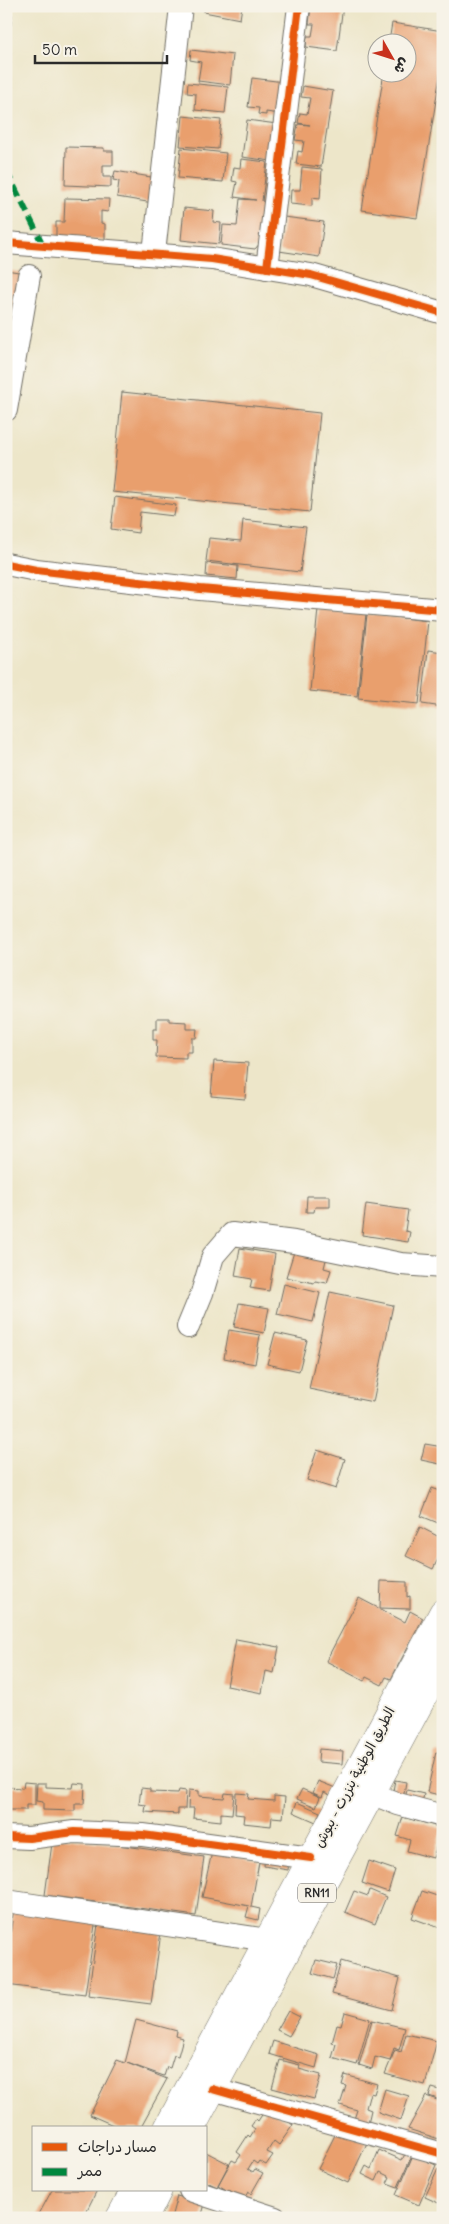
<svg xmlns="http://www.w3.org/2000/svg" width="449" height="2224" font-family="Delius,'Playpen Sans Arabic',sans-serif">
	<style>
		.building { fill: #e99f6d }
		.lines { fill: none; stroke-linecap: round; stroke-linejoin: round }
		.minor-casing { stroke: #6f6c62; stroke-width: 24 }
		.major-casing { stroke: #6f6c62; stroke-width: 29 }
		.minor { stroke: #fff; stroke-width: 22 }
		.major { stroke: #fff; stroke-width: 28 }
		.quiet { stroke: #00873e; stroke-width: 6; stroke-dasharray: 12 6; stroke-linecap: butt }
		.cycleway-casing { stroke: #f7f3e8; stroke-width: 11 }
		.cycleway { stroke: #e8590c; stroke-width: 8 }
		.labels { text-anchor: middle; stroke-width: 4; stroke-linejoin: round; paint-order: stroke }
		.shield { fill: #f7f3e8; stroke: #686764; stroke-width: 1 }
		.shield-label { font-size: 12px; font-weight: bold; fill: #2b2b2b }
		.street-label { font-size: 14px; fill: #2b2b2b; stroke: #f7f3e8 }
	</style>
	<rect width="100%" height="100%" fill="#f7f3e8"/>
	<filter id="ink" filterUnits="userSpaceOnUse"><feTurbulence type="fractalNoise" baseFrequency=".02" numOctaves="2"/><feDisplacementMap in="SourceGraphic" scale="10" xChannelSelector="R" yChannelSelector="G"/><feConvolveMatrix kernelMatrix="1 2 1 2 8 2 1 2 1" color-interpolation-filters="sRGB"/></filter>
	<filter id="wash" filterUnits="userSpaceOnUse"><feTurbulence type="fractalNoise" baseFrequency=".0096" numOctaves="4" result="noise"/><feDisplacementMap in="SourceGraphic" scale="20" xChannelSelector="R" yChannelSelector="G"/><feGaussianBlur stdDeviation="1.12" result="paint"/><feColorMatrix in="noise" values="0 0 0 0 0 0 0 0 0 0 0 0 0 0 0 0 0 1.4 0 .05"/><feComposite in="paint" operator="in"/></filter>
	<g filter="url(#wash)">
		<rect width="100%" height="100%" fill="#ede6c9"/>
		<g id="blocks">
			<g class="building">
				<path d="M205,6H242L240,19L204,12Z"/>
				<path d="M311,6H343L337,51L306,47L307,36H312L314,24H309Z"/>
				<path d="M6,15H12L7,53H6Z"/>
				<path d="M392,23L443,31V57L417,218L362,210L384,72H406V42H389Z"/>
				<path d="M191,50L233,55L230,85L198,81L201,62L190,60Z"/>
				<path d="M252,78L284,82L280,114L266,112V115L258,114L259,108L248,107Z"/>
				<path d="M188,83L228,87L225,113L195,110L196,94L187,93Z"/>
				<path d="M303,86L333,91L321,167L296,164L298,151L302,152L304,141L295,140L298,124L310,125L298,123L300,113L307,114L310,98L301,97Z"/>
				<path d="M183,116L221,120L218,149L180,146Z"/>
				<path d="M247,120L277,124L272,161L242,157Z"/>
				<path d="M66,147L104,148V151H113V165H103V177H111V187L65,185Z"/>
				<path d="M181,148L226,153L223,182L178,178Z"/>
				<path d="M241,159L267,162L262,201L266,202L262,241L255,249L221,245L223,225L237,226L240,199L256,200L234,197L237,182L232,181L234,167L240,168Z"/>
				<path d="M302,167L322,169L320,199L312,198V206L290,204L291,190H300Z"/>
				<path d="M115,171L157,178L153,203L117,197L119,181L113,180Z"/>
				<path d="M65,198L109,199L108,212L101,211V223L105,224V240L56,239V222H64Z"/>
				<path d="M184,208L214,211L213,222L221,223L219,244L181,240Z"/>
				<path d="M284,217L324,222L319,257L279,251Z"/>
				<path d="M6,270L25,273L6,374Z"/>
				<path d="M122,392L320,413L310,512L112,492Z"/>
				<path d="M115,497L176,505L174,516L140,512L138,533L111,529Z"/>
				<path d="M243,520L306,527L300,572L206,561L209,538L241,541Z"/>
				<path d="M207,563L238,566L237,579L206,576Z"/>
				<path d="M318,609L366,614L357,696L310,691Z"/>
				<path d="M367,614L428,621L419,704L358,698Z"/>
				<path d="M428,650L443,652V707L422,704Z"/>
				<path d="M157,1018H169V1021L187,1022V1029H197L196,1038H192V1052H186V1058L156,1057L157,1040H153V1029H157Z"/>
				<path d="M214,1061L248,1063L245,1099L211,1096Z"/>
				<path d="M307,1196H330V1207H315L314,1212H306Z"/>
				<path d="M366,1204L408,1210L405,1231L410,1232L408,1242L362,1235Z"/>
				<path d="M240,1248L275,1254L269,1291L250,1288L252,1279L235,1276Z"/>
				<path d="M295,1249L327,1256L324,1268L331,1270L327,1283L315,1281L314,1283L286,1277Z"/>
				<path d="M284,1284L320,1293L313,1322L277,1314Z"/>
				<path d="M330,1292L393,1305L373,1402L309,1389Z"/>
				<path d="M443,1294V1307L439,1305Z"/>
				<path d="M239,1303L269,1308L264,1333L234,1327Z"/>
				<path d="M229,1330L260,1335L255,1364L224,1358Z"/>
				<path d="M275,1333L307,1340L299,1371L267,1364Z"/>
				<path d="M425,1444L443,1447L440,1464L421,1460Z"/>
				<path d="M317,1450L345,1459L336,1489L307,1480Z"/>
				<path d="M432,1488L443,1492V1525L421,1516Z"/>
				<path d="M420,1527L443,1539V1549L433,1569L406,1556Z"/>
				<path d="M381,1581L407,1582V1597L410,1596V1609L380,1608Z"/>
				<path d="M359,1598L405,1622L410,1611L423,1618L391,1679L386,1677L382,1685L366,1677L364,1681L326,1661Z"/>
				<path d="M236,1639L279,1647L274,1673L266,1671L262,1693L227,1686Z"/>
				<path d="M319,1749L343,1751L342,1764L318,1762Z"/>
				<path d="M436,1752L443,1753V1796L427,1792Z"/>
				<path d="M395,1780L406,1782L403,1799L392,1796Z"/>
				<path d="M318,1781L338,1789L334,1797L324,1792L322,1797L313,1793Z"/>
				<path d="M24,1782L35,1783V1805H26V1810H6V1787L23,1788Z"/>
				<path d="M37,1783H46V1787L73,1788L74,1783L85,1784L84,1804H75V1811L43,1810V1802L36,1801Z"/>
				<path d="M141,1788L150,1789V1792L178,1793L179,1790L186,1791L185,1809H178V1814L145,1812L146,1805L139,1804Z"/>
				<path d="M302,1789L320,1797L316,1807L297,1799Z"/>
				<path d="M189,1790L199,1791V1796L224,1798L225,1793L234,1794L232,1814L221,1813V1821L193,1818L194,1808H188Z"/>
				<path d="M407,1790L424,1794L422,1803L405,1799Z"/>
				<path d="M236,1793L249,1794L248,1799L274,1801V1796L285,1797L283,1818L272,1817L271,1826L243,1823L244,1815L235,1814Z"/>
				<path d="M297,1802L320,1812L316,1822L293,1812Z"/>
				<path d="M403,1817L442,1828L433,1858L407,1851L410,1840L397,1836Z"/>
				<path d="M53,1836L204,1857L196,1916L45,1895Z"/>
				<path d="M212,1852L259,1862L251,1907L260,1909L258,1920L246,1917L249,1906L202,1897Z"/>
				<path d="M265,1856L289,1860L288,1870L264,1866Z"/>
				<path d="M369,1861L395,1870L388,1892L362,1883Z"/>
				<path d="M370,1890L386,1897L375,1924L345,1912L354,1891L368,1896Z"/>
				<path d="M422,1891L443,1898V1929L412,1918Z"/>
				<path d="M6,1905L12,1906L7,1941H6Z"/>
				<path d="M14,1907L96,1918L85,1995L6,1985V1963Z"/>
				<path d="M98,1924L161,1932L151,2004L88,1996Z"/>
				<path d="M316,1960L337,1965L333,1979L312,1973Z"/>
				<path d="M341,1961L400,1978L392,2010L332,1994Z"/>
				<path d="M288,2011L300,2017L289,2036L277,2030Z"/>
				<path d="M345,2012L370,2019L357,2065L332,2058L336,2044L332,2043L337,2025L341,2026Z"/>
				<path d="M136,2020L177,2031L176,2036L183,2038L178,2056L174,2055L170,2068L167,2067L164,2076L127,2063L167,2079L140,2128H120L90,2115L117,2060L125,2063Z"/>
				<path d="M372,2020L405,2028L399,2050L394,2048L390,2061L375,2057L372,2069L359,2065Z"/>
				<path d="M406,2034L437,2041L425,2085L385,2074L395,2050L401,2052Z"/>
				<path d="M273,2041L319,2055L316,2068L269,2054Z"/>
				<path d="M280,2060L300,2065L299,2069L321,2075L314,2099L272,2088Z"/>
				<path d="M345,2075L377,2084L374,2094L370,2093L366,2108L371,2110L368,2123L354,2119L357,2110L340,2105L346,2086L342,2085Z"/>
				<path d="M432,2088L443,2091V2101L429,2096Z"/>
				<path d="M385,2089L409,2096L401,2120L378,2112Z"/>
				<path d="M426,2096L443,2102V2123L439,2139L408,2129Z"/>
				<path d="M267,2107L293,2125L279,2145L274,2141L267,2152L273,2155L266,2165L259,2161L257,2164L253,2161L248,2169L253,2172L255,2169L263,2173L251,2194L248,2192L243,2200L218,2185L232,2160L236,2162L241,2155L237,2152L248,2135L250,2137L255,2129L251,2126L256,2119L258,2121Z"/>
				<path d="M338,2129L367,2143L348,2183L318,2169Z"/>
				<path d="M379,2150L402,2160L406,2152L412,2155L398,2187L387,2183L390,2177L380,2172L376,2181L362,2174L366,2166L371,2169Z"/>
				<path d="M206,2152L229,2164L217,2187L209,2183L206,2187Z"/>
				<path d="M413,2155L436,2165L419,2205L396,2195Z"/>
				<path d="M438,2169L443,2171V2205L425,2197Z"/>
				<path d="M52,2190H97L83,2218H37Z"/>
				<path d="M177,2196L205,2204L201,2218H171Z"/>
			</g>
		</g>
	</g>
	<g filter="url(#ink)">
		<use href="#blocks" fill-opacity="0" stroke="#6f6c62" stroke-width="1"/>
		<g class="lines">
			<g class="minor-casing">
				<g id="minor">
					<path d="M6,243L212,259L311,275L443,313"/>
					<path d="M154,253L181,6"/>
					<path d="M267,268L299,6"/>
					<path d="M6,410L29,276"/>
					<path d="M6,564L36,570L200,589L443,610"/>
					<path d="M188,1327L202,1293L213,1256L232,1234L294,1242L401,1264L443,1267"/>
					<path d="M371,1793L398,1804L443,1816"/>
					<path d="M6,1837L29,1838L74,1832L143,1835L311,1858"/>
					<path d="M6,1901L268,1940"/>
					<path d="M212,2089L443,2154"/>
					<path d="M190,2190L275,2218"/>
				</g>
			</g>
			<g class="major-casing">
				<g id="major">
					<path d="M168,2128L443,1613"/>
					<path d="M191,2128L443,1659"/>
					<path d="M120,2218L135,2190"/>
					<path d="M144,2218L158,2190"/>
				</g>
			</g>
			<use href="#minor" class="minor"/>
			<use href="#major" class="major"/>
			<path class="quiet" d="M6,170L44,247"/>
			<g class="cycleway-casing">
				<g id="cycleway">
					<path d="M6,243L212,259L311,275L443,313"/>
					<path d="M267,268L299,6"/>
					<path d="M6,564L36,570L200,589L443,610"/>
					<path d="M6,1837L29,1838L74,1832L143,1835L311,1858"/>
					<path d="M212,2089L443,2154"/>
				</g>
			</g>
			<use href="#cycleway" class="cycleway"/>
		</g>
	</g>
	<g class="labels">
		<rect class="shield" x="298" y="1883.5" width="38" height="19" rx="4"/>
		<g class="shield-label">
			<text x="317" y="1897">RN11</text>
		</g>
		<g class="street-label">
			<text transform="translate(354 1777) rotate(-62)" y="5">الطريق الوطنية بنزرت - ببوش</text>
		</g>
	</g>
	<rect width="449" height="2224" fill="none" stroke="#f7f3e8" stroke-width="25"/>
	<rect x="32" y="2126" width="175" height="65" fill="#f7f3e8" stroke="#a5a39c"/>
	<rect x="42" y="2143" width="25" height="8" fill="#e8590c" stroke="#a5a39c"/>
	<text x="78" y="2152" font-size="15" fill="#2b2b2b">مسار دراجات</text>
	<rect x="42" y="2168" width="25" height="8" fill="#00873e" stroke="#a5a39c"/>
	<text x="78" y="2176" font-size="15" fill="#2b2b2b">ممر</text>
	<g transform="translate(392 58) rotate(129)"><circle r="24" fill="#f7f3e8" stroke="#a5a39c"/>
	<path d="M0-4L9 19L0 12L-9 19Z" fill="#c8321e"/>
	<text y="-8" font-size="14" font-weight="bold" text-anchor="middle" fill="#2b2b2b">ش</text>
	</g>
	<path d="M35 55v8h132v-8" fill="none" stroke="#2b2b2b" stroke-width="2.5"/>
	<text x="42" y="55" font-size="15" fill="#2b2b2b" stroke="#f7f3e8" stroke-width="4" paint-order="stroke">50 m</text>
</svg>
